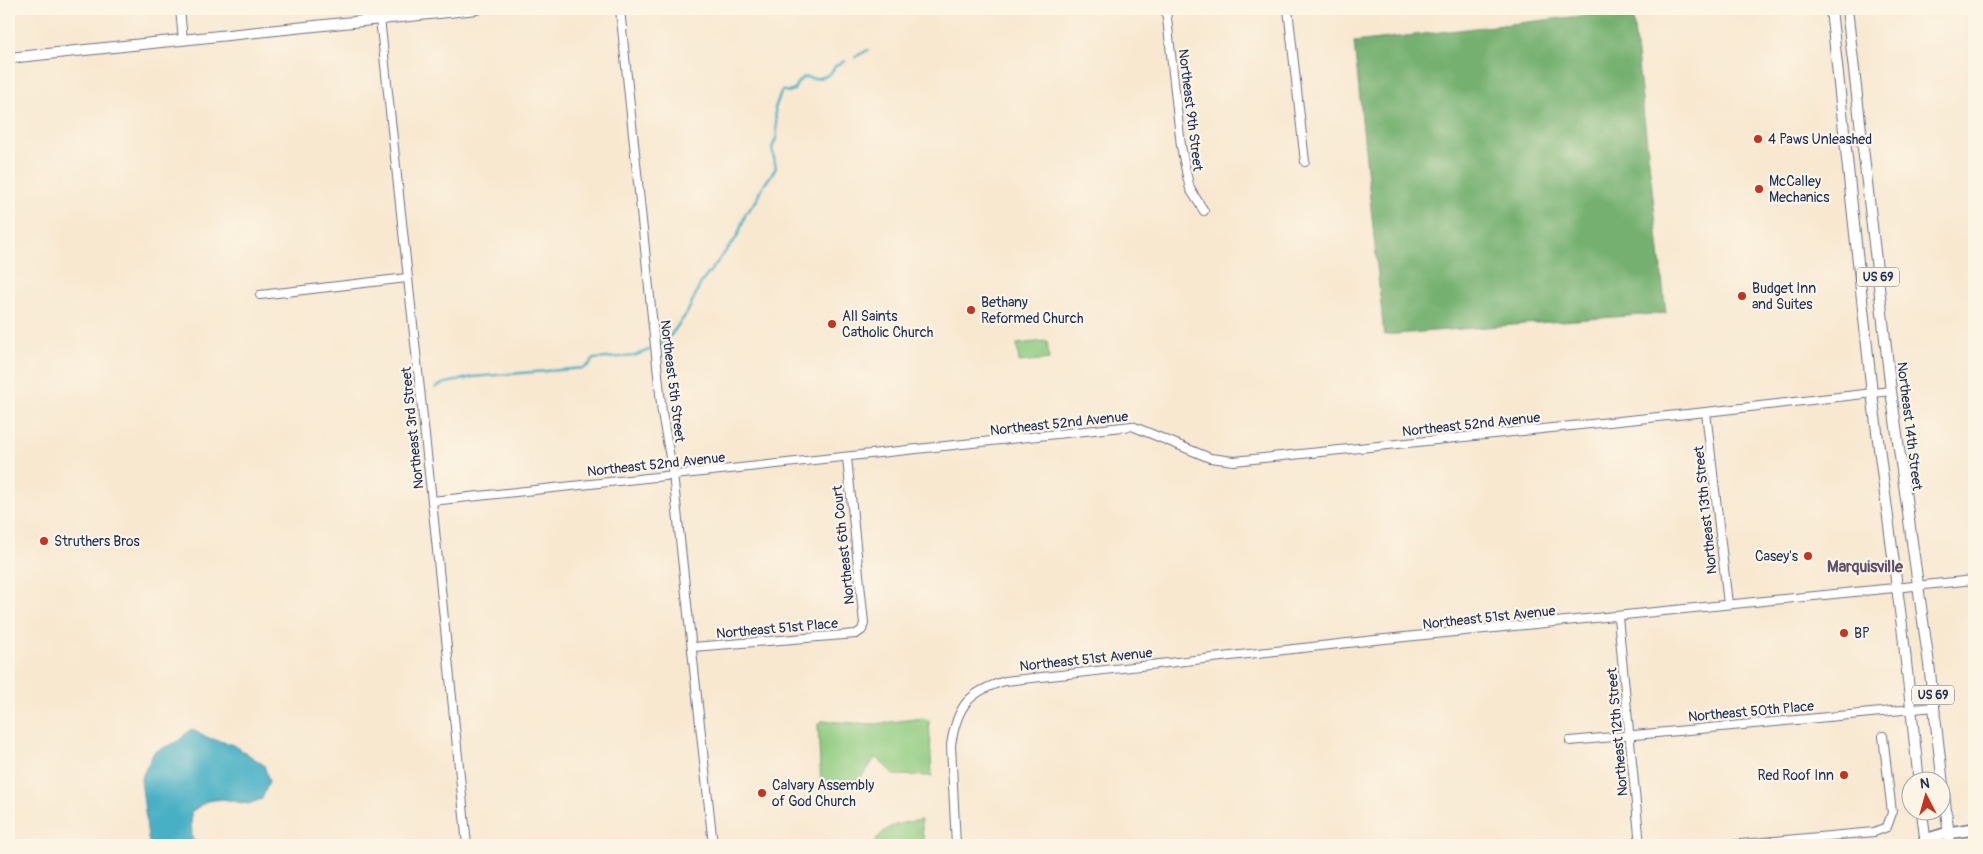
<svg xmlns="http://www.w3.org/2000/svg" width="1983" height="854" font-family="Pangolin,sans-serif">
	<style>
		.green { fill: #90cc81; stroke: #567e70 }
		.forest { fill: #74b06f; stroke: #487066 }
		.water { fill: #47b0c5; stroke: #317092 }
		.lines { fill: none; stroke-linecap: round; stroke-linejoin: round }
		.stream { stroke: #47b0c5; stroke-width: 2.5 }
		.minor-casing { stroke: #687086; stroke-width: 10 }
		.major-casing { stroke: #687086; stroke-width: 12 }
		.highway-casing { stroke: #687086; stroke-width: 14 }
		.minor { stroke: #fff; stroke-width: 8 }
		.major { stroke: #fff; stroke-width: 10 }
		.highway { stroke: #fff; stroke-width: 11 }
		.poi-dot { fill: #c8321e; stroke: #fcf5e5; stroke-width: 2 }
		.labels { text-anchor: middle; stroke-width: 4.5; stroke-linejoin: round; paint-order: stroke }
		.shield { fill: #fcf5e5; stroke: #5e6a86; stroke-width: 1 }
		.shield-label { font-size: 12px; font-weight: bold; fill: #1b2f5e }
		.street-label { font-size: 14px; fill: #1b2f5e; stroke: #fcf5e5 }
		.poi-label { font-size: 14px; fill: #1b2f5e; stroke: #fcf5e5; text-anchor: start }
		.quarter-label { font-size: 16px; font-weight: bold; fill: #61506d; stroke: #fcf5e5 }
	</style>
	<rect width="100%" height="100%" fill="#fcf5e5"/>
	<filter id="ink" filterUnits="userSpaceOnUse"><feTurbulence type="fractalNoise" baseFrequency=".02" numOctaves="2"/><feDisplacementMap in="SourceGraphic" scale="10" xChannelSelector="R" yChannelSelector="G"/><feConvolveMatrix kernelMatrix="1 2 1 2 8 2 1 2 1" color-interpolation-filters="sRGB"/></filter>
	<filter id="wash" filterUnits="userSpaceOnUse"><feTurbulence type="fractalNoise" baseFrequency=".0096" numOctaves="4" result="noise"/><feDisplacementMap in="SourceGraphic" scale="20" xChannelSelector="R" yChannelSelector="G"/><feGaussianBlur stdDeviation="1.12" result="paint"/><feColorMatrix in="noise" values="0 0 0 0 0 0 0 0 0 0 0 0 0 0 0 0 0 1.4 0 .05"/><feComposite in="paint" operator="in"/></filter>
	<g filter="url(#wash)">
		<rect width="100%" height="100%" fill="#f8e8d0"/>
		<g class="green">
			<path d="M1047,341L1049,359L1019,362L1017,344Z"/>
			<path d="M923,718L929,721L932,776L894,775L876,757L853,788L821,787L818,724L821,721L875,724Z"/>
			<path d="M921,820L924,845H873C887,823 897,824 921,820Z"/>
		</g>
		<path class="forest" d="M1632,10L1666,313L1384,335L1354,42Z"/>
		<g class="water">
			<path d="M191,729L209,738L234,745L264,765L269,781L262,799L248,804L223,799L207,801L191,812L192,838L199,845H149L141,779L154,752L178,741Z"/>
			<path d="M274,843H320L327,845H271Z"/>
		</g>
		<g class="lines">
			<g class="stream">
				<path d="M855,57L868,50"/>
				<path d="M660,345L665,343L687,313L701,283L737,237L746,213L757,200L760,191L776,168L772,148L777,136L775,108L782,90L788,92L794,90L798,82L804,77C816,80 831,78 835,66L845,61"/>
				<path d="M435,388L442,384L473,377L584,368L590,364L593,359L634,356L649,350"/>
			</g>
		</g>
	</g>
	<g filter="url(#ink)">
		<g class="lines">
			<g class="minor-casing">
				<g id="minor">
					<path d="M180,9L183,40"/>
					<path d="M379,9L432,501L467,845"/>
					<path d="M620,9L662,413L673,474L713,845"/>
					<path d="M1166,9L1181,146L1187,176L1190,189L1204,211"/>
					<path d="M1288,9L1305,162"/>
					<path d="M260,295L407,278"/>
					<path d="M1706,412L1728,604"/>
					<path d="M432,501L1132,426L1210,458L1234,461L1706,412L1891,391"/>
					<path d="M1618,617L1640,845"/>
					<path d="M693,647L856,634L862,630L864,623L847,458"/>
					<path d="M1570,741L1935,707"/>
					<path d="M956,845L951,745C957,706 968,692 1005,681L1375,640L1974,580"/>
					<path d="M1730,845L1874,832L1887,827L1892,813L1883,736"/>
				</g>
			</g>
			<g class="major-casing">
				<g id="major">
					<path d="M1831,9L1872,393L1903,634L1919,782"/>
					<path d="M1847,9L1891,391L1929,664L1950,845"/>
					<path d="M9,58L477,9"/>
					<path d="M1922,812L1926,845"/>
				</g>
			</g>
			<g class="highway-casing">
				<path id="highway" d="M1925,840L1948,833L1974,829"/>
			</g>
			<use href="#minor" class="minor"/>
			<use href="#major" class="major"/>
			<use href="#highway" class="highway"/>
		</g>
	</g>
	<g class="poi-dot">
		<circle cx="1758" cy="139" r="5"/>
		<circle cx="1759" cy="189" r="5"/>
		<circle cx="1742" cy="296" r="5"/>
		<circle cx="971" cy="310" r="5"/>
		<circle cx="832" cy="324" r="5"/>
		<circle cx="44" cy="541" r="5"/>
		<circle cx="1808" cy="556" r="5"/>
		<circle cx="1844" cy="633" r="5"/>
		<circle cx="1844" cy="775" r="5"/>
		<circle cx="762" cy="793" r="5"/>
	</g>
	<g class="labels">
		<g class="shield">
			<rect x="1857" y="267.5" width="42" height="19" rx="4"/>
			<rect x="1912" y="685.5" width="42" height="19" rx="4"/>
		</g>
		<g class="shield-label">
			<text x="1878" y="281">US 69</text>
			<text x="1933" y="699">US 69</text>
		</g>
		<g class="street-label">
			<text transform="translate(1191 110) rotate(83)" y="5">Northeast 9th Street</text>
			<text transform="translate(673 381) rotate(83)" y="5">Northeast 5th Street</text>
			<text transform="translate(1059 423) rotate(-6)" y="5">Northeast 52nd Avenue</text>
			<text transform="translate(1471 424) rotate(-6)" y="5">Northeast 52nd Avenue</text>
			<text transform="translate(1910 426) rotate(83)" y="5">Northeast 14th Street</text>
			<text transform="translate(412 428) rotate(-96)" y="5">Northeast 3rd Street</text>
			<text transform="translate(656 464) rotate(-6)" y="5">Northeast 52nd Avenue</text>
			<text transform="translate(1705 510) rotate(-96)" y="5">Northeast 13th Street</text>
			<text transform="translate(843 545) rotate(-96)" y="5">Northeast 6th Court</text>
			<text transform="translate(1489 617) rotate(-6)" y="5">Northeast 51st Avenue</text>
			<text transform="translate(777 628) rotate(-5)" y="5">Northeast 51st Place</text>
			<text transform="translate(1086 659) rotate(-6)" y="5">Northeast 51st Avenue</text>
			<text transform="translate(1751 711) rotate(-5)" y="5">Northeast 50th Place</text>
			<text transform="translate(1617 732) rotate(-95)" y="5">Northeast 12th Street</text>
		</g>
		<g class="poi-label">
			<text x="1768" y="144">4 Paws Unleashed</text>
			<text x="1769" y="186">McCalley<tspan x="1769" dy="16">Mechanics</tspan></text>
			<text x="1752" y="293">Budget Inn<tspan x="1752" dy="16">and Suites</tspan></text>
			<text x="981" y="307">Bethany<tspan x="981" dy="16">Reformed Church</tspan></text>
			<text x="842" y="321">All Saints<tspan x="842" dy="16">Catholic Church</tspan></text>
			<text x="54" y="546">Struthers Bros</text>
			<text x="1798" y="561" text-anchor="end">Casey's</text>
			<text x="1854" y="638">BP</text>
			<text x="1834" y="780" text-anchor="end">Red Roof Inn</text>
			<text x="772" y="790">Calvary Assembly<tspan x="772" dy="16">of God Church</tspan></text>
		</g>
		<g class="quarter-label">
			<text x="1865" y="572">Marquisville</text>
		</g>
	</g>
	<rect width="1983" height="854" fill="none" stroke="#fcf5e5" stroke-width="30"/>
	<g transform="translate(1926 796) rotate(354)"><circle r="24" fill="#fcf5e5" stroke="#a2a6af"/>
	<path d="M0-4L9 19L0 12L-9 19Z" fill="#c8321e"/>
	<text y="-8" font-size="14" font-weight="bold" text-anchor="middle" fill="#1b2f5e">N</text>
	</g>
</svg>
